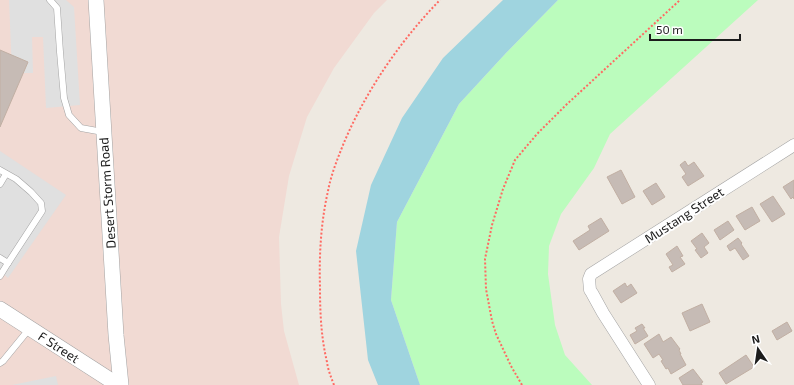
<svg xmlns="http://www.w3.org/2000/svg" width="794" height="385" font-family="'Exo 2',sans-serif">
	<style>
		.military { fill: #f1dad3 }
		.park { fill: #bbfcbd }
		.parking { fill: #e0e0e0 }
		.water { fill: #9fd4df }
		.building { fill: #c6bbb5; stroke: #c1afa3 }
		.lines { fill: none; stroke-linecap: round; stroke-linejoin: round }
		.service-casing { stroke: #a3a3a3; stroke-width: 7 }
		.minor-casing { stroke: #a3a3a3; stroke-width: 13 }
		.tertiary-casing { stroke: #a3a3a3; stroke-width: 16 }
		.path { stroke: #ff6a62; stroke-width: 2; stroke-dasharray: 2 2; stroke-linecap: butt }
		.service { stroke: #fff; stroke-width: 6 }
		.minor { stroke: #fff; stroke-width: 12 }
		.tertiary { stroke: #fff; stroke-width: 15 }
		.labels { text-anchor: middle; stroke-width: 4; stroke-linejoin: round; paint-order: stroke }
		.street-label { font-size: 13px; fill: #1c1c1c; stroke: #fff }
	</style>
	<rect width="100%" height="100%" fill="#eee9e1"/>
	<path class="military" d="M0,0H387L374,13L334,68L307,117L289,176L279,237L281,304L284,331L299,385H0Z"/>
	<path class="park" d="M558,0H758L610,134L594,168L561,214L549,246L548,274L555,325L565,355L592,385H420L391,300L397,222L459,104L506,53Z"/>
	<g class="parking">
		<path d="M9,0H66L74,7L80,105L46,108L43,37H32L33,73H12Z"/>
		<path d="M0,151L66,195L8,278L0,271Z"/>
		<path d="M56,376L58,385H12Z"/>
	</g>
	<path class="water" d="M503,0H558L506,53L459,104L397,222L391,300L420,385H378L368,360L356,251L371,185L402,118L443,58Z"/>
	<g class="building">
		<path d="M0,50L28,62L0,127Z"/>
		<path d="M685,161L688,166L694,162L704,176L688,186L682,177L686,174L680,165Z"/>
		<path d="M621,170L635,197L622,204L607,177Z"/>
		<path d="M794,180V199L793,197L791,199L783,187Z"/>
		<path d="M656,183L665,197L652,205L643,191Z"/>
		<path d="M773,196L785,214L772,222L760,204Z"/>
		<path d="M752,207L760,221L745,230L736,216Z"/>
		<path d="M601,218L609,231L579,250L573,241L590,230L588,226Z"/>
		<path d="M728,221L734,230L720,240L714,230Z"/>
		<path d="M702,233L709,243L704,247L708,253L701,258L695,250L697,249L691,241Z"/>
		<path d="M738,238L742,243L741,244L749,256L743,260L735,248L730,251L727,246Z"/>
		<path d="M677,246L683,256L680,257L685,264L672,272L669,267L673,265L666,254Z"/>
		<path d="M625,283L627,287L631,284L637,293L621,303L613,291Z"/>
		<path d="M702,304L710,322L690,331L682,313Z"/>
		<path d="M787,322L792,331L777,340L772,331Z"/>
		<path d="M642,324L645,328H643L648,336L635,344L630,335L637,331L635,328Z"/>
		<path d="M659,334L663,342L671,337L680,349L679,350L681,354H680L686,365L671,374L668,368L666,369L661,361L663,360L659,354L653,358L644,344Z"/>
		<path d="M746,355L754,367L726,384L719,373Z"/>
		<path d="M693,369L703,382L701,383L702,385H683L679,378Z"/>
	</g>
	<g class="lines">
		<g class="service-casing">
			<g id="service">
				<path d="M50,0L57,8L60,52L64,98L69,115L81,128L103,132"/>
				<path d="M0,170L16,179L31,192L41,203L42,211L8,263L0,258"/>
				<path d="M0,184L6,174"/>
				<path d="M0,276L8,263"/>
				<path d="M0,363L3,361L30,328"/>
			</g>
		</g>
		<g class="minor-casing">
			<path id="minor" d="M649,385L603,313L592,293L590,290L589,279L591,274L794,145"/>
		</g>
		<g class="tertiary-casing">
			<g id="tertiary">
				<path d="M96,0L116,335L121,385"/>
				<path d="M0,309L118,385"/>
			</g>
		</g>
		<g class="path">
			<path d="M334,385C331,377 328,370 327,362C321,337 320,312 320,287C319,254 321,222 328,191C331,175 337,160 343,145C365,92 400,41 440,0"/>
			<path d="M522,385L511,366L496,334L492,321L486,289L485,259L492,225L503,189L515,160L537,134L566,105L680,0"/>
		</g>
		<use href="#service" class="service"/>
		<use href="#minor" class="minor"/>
		<use href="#tertiary" class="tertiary"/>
	</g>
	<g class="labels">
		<g class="street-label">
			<text transform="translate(107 193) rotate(-94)" y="5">Desert Storm Road</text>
			<text transform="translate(684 215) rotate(-33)" y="5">Mustang Street</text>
			<text transform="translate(59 347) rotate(33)" y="5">F Street</text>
		</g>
	</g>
	<g transform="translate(758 349) rotate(347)" stroke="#ffffff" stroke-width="3" paint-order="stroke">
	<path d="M0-3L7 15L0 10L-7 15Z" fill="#1c1c1c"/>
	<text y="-6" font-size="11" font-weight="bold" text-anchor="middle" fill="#1c1c1c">N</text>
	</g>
	<path d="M650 34v6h90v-6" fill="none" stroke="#1c1c1c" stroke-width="2"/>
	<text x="656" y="34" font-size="12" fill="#1c1c1c" stroke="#ffffff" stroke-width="3" paint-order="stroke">50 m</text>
</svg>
